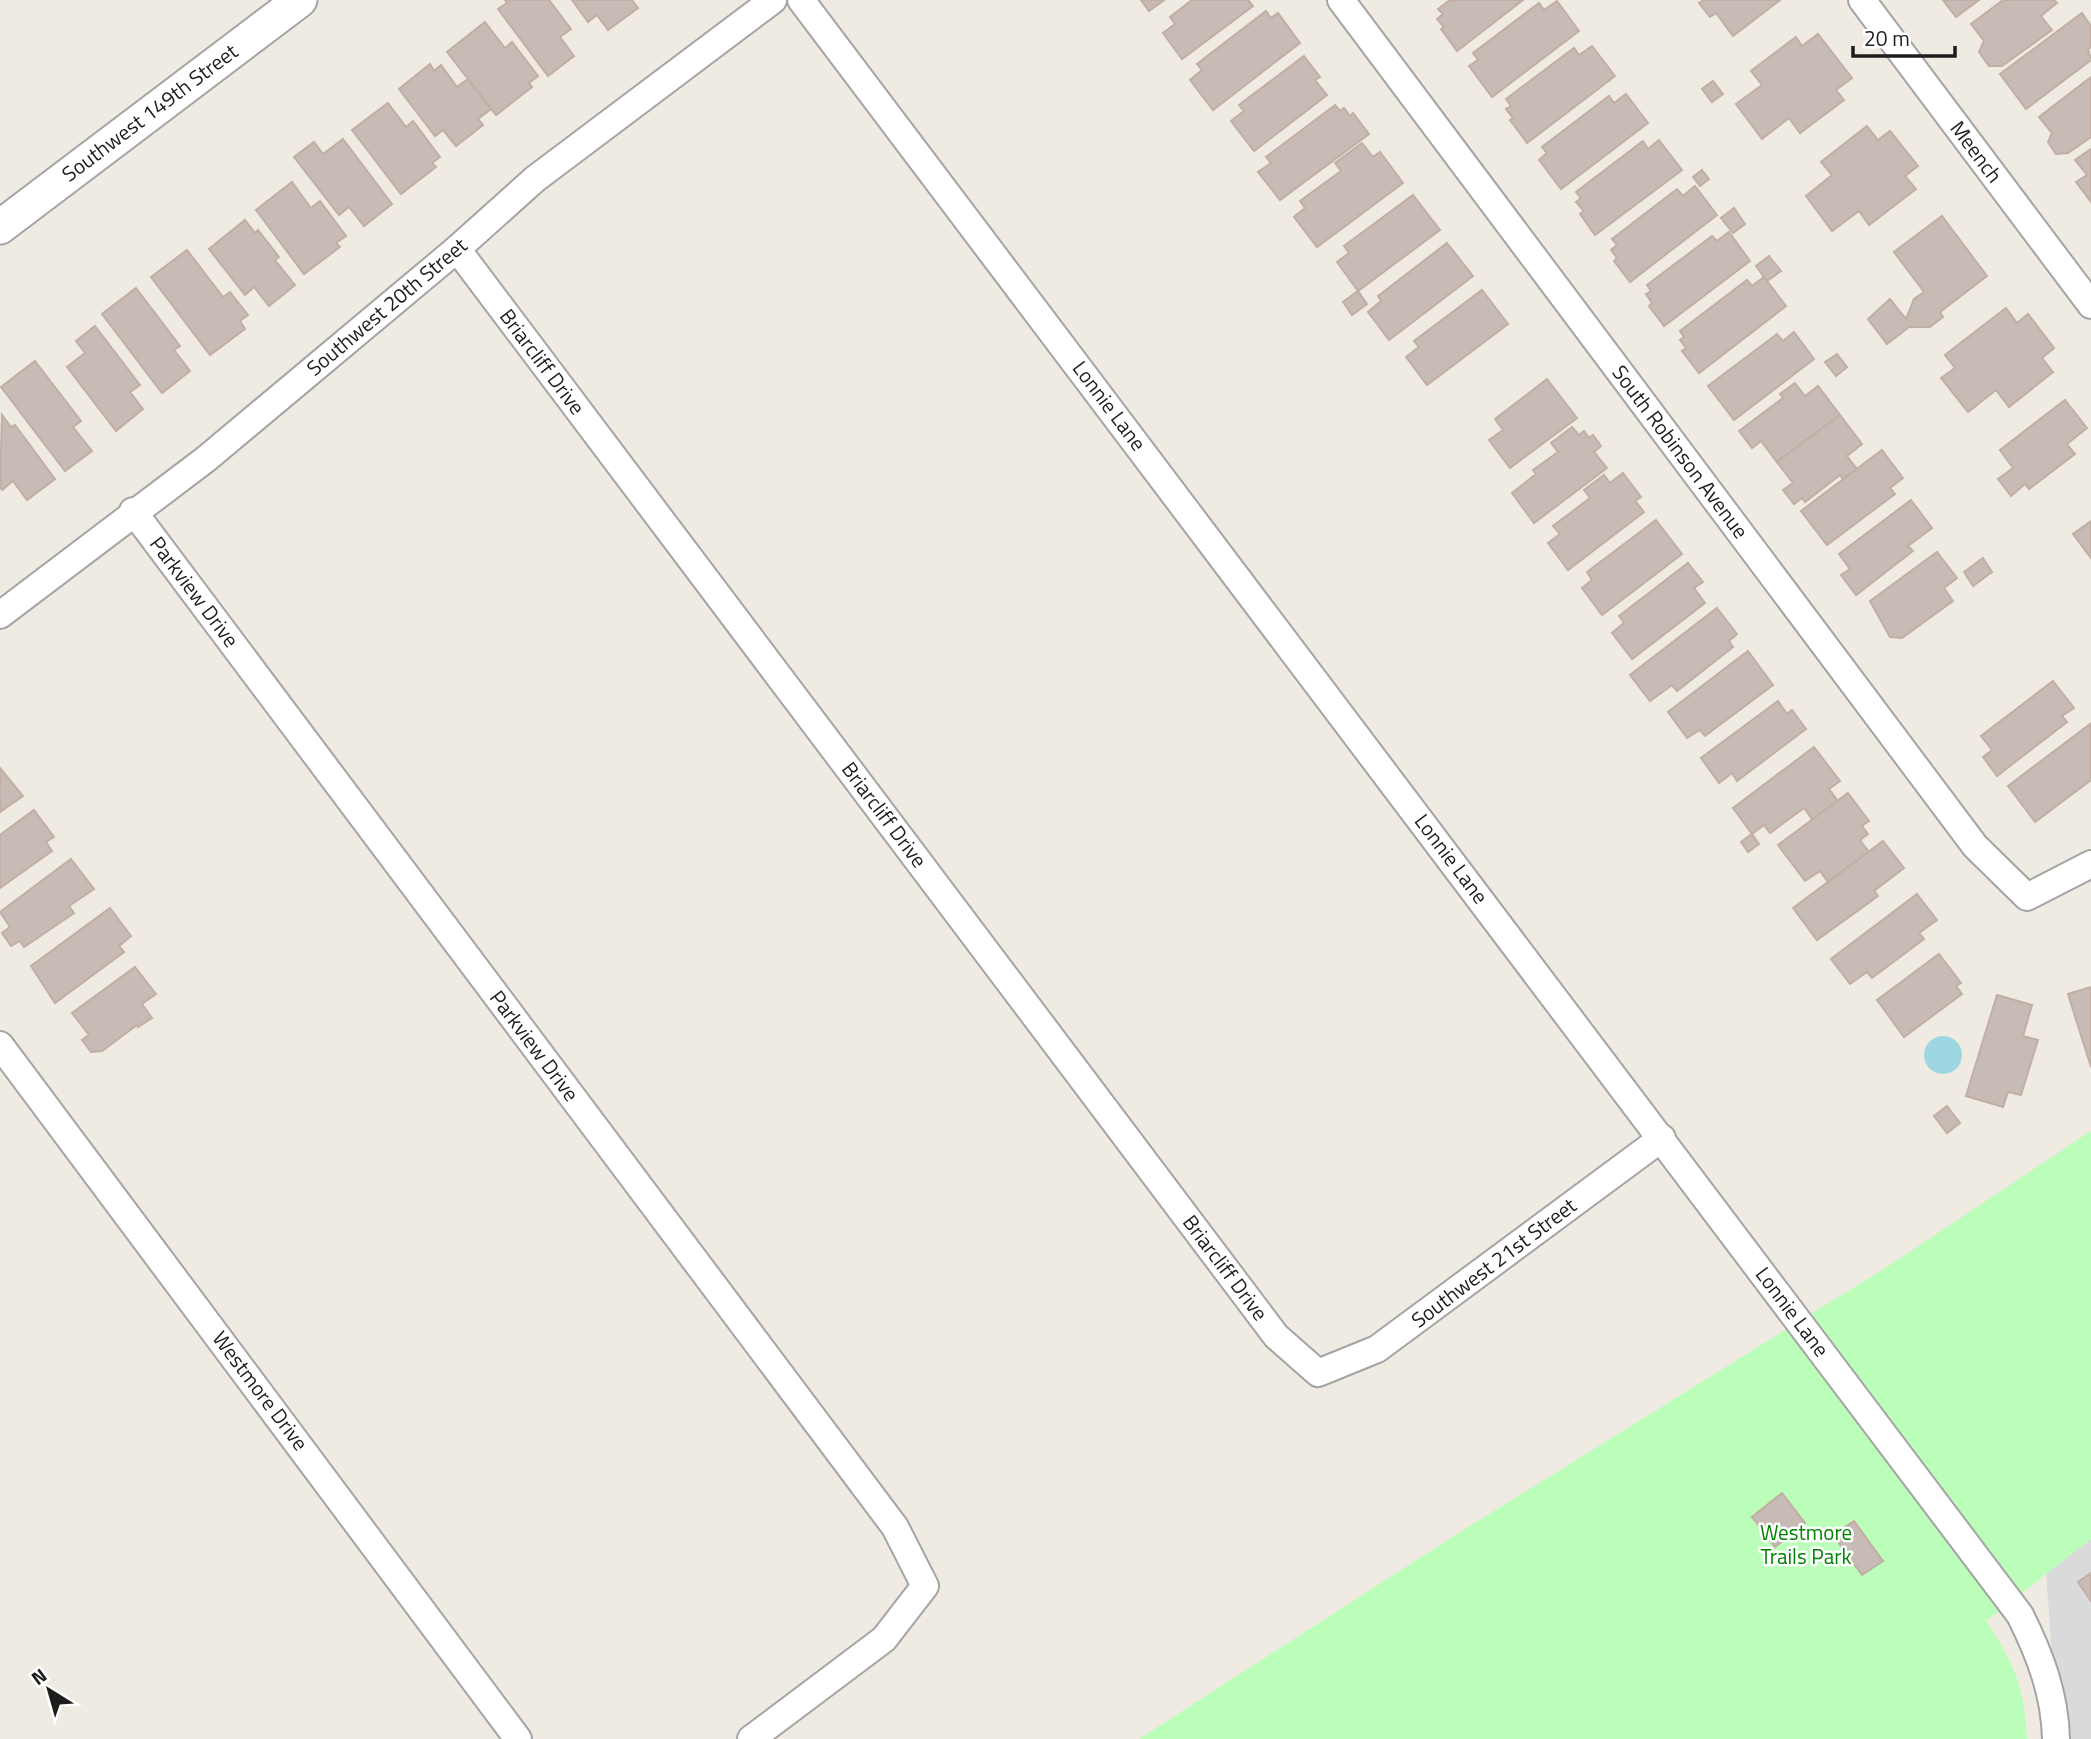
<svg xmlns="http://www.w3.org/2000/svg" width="2091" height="1739" font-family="'Titillium Web',sans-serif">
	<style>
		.residential { fill: #dbdada }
		.park { fill: #bafeba }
		.water { fill: #9ed6e1 }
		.building { fill: #c7bbb5; stroke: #c2aea3; stroke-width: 2 }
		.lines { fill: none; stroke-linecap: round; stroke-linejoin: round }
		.minor-casing { stroke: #a4a4a4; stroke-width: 30 }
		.tertiary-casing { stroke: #a4a4a4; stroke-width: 37 }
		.minor { stroke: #fff; stroke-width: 26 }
		.tertiary { stroke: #fff; stroke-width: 33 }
		.labels { text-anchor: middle; stroke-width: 5; stroke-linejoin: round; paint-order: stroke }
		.street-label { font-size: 21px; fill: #1d1d1d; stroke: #fff }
		.park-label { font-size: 21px; fill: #038304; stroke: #fff }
	</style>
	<rect width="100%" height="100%" fill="#efeae2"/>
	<path class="residential" d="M2091,1539V1739H2058L2046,1573Z"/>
	<path class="park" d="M2091,1131V1539L1986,1621C2015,1665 2024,1685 2027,1739H1139L1457,1534L1890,1265Z"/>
	<circle class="water" cx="1943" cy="1055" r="19"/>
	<g class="building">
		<path d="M505,0H549L571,29L560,37L574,56L548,76L498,9L507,3Z"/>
		<path d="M572,0H632L638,8L608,30L597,15L588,22Z"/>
		<path d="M1141,0H1164L1149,11Z"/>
		<path d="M1192,0H1248L1253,6L1182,59L1163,33L1175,24L1170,17Z"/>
		<path d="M1450,0H1523L1457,51L1441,29L1444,27L1437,19L1443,14L1438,9Z"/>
		<path d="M1704,0H1780L1733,36L1716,13L1710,17L1699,3Z"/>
		<path d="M1943,0H1979L1956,17Z"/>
		<path d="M2003,0H2054L2057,3L2041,16L2052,30L2002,66H1989L1979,52L1984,41L1971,24Z"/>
		<path d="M1557,1L1579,31L1492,97L1469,66L1478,60L1473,53L1539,3L1544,10Z"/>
		<path d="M1266,11L1271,18L1278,13L1300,43L1213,110L1190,80L1202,70L1197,64Z"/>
		<path d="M2082,13L2091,26V47L2088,49L2091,60L2026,109L2000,74Z"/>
		<path d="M485,22L505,48L512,42L538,76L529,83L532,87L496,115L447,52Z"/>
		<path d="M1818,34L1852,78L1836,90L1844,100L1800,133L1789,118L1762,139L1736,104L1762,85L1751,71L1796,37L1802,46Z"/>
		<path d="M1592,46L1615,76L1527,143L1510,120L1513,118L1506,109L1511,106L1506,99L1574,48L1579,55Z"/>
		<path d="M1304,56L1320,77L1315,80L1327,95L1254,151L1231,121L1244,111L1239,105Z"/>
		<path d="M430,64L434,71L441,65L457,87L468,79L491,109L478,119L483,125L456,146L443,130L435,136L399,89Z"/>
		<path d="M2091,77V137L2068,153L2056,154L2048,142L2052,133L2039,117Z"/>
		<path d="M1713,81L1723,94L1712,102L1702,89Z"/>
		<path d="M1626,94L1648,123L1561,189L1539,160L1547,153L1542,147L1609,96L1614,103Z"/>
		<path d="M388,103L406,127L413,121L440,157L432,163L436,167L401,194L352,130Z"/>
		<path d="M1335,105L1340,111L1344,108L1350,116L1353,113L1369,134L1280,200L1258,172L1271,163L1266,157Z"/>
		<path d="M1867,126L1878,140L1890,131L1918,166L1905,176L1916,189L1869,225L1859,211L1832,231L1806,196L1832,175L1821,162Z"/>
		<path d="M343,139L392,204L364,226L349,207L339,215L294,157L314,142L323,154Z"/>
		<path d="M1659,140L1682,170L1595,235L1580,214L1584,211L1576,202L1581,198L1576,192L1643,141L1648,149Z"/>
		<path d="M1362,143L1373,157L1380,152L1403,183L1317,247L1294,217L1305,208L1300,201L1341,171L1335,163Z"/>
		<path d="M2091,149V202L2076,182L2087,175L2075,160Z"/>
		<path d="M1702,170L1709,179L1700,186L1693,177Z"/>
		<path d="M292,182L311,208L320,201L346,236L336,243L340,247L304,274L256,210Z"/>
		<path d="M1695,186L1717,215L1630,282L1614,261L1617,258L1611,250L1617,245L1612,239L1677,189L1683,196Z"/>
		<path d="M1413,195L1440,230L1358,291L1337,262L1349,253L1344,246Z"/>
		<path d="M1734,208L1745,224L1733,233L1721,218Z"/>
		<path d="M1942,216L1987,276L1940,312L1943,317L1930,327H1909L1887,344L1868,319L1890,299L1906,319L1914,299L1924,292L1894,252Z"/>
		<path d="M245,220L255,233L258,230L279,257L275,260L295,285L269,306L254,287L245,295L209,249Z"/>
		<path d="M1729,232L1750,261L1664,326L1649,306L1652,303L1646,294L1651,291L1647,285L1712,236L1717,241Z"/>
		<path d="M1447,243L1473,276L1389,340L1368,312L1381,301L1378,296Z"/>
		<path d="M187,250L223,297L230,292L248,315L240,321L245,329L210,355L151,277Z"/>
		<path d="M1769,256L1781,271L1767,281L1756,266Z"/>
		<path d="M1764,277L1786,306L1699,373L1682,351L1686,348L1680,340L1684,337L1680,331L1747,280L1752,286Z"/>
		<path d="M136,288L180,346L174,350L190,371L162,393L102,314Z"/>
		<path d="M1482,290L1508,324L1427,385L1406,357L1419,347L1414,341Z"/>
		<path d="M1358,291L1367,304L1352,315L1343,302Z"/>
		<path d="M2006,308L2017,323L2028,314L2054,348L2042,358L2053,372L2009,407L1996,390L1968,412L1941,378L1955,368L1945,355Z"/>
		<path d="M95,326L140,385L130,392L143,409L116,431L67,367L85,353L76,341Z"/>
		<path d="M1794,332L1814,359L1734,420L1708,386L1777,334L1783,341Z"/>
		<path d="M1837,354L1847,367L1836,376L1825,362Z"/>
		<path d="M35,361L81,421L73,427L92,451L65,471L1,387Z"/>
		<path d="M1547,379L1577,418L1510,468L1489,440L1503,430L1495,419Z"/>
		<path d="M1795,383L1805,396L1818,386L1840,415L1777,462L1761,441L1752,448L1739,431L1783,398L1780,394Z"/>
		<path d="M2065,400L2087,428L2067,444L2075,454L2029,489L2025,484L2011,496L1998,479L2013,468L2000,450Z"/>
		<path d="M2,415L11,427L15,425L55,479L27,500L13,481L2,490L0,487Z"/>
		<path d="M1840,415L1862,444L1847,456L1857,469L1843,479L1840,475L1805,502L1802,498L1794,504L1783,490L1793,483L1777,462Z"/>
		<path d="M1572,427L1579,435L1584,431L1589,438L1593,435L1601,446L1594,452L1607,468L1534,523L1512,493L1536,474L1533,470L1558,452L1551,443Z"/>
		<path d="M1882,450L1903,478L1890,488L1895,494L1827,545L1801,511Z"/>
		<path d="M1623,473L1641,497L1635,501L1644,512L1568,570L1548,543L1560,534L1553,526L1590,498L1584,490L1604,475L1610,483Z"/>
		<path d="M1911,500L1932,528L1908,546L1913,551L1856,595L1841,575L1850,569L1839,554Z"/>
		<path d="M1656,520L1682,554L1602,615L1582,588L1592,580L1587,572Z"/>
		<path d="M2091,521V558L2073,534Z"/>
		<path d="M1937,552L1957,578L1944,588L1953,601L1902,638L1890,637L1870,601Z"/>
		<path d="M1983,558L1992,572L1973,586L1964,572Z"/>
		<path d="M1688,563L1703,582L1694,588L1705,603L1632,659L1612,633L1624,623L1619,616Z"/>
		<path d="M1717,608L1737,634L1729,641L1733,647L1677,691L1672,685L1650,701L1630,675Z"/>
		<path d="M1748,651L1773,685L1705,736L1700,730L1687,738L1668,712Z"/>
		<path d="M2053,681L2074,708L2062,716L2067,722L1997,776L1983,757L1992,750L1981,736Z"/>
		<path d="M1778,701L1787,714L1792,710L1806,729L1737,781L1732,773L1719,783L1701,758Z"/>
		<path d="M2090,724L2091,780L2035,822L2008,786Z"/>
		<path d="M1814,747L1840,781L1829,789L1838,801L1812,819L1804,808L1770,833L1764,825L1752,834L1733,808Z"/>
		<path d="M0,768L23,796L0,812Z"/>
		<path d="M1848,793L1869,821L1862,826L1868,834L1860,840L1869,852L1828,882L1820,871L1805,881L1778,845Z"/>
		<path d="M34,810L54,837L46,842L52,851L0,888V835Z"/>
		<path d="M1752,834L1759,844L1748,852L1741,842Z"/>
		<path d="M1883,841L1904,868L1874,891L1878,896L1817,940L1793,908Z"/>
		<path d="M71,859L94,889L69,906L74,913L24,947L20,941L11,946L2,933L10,927L0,912Z"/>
		<path d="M1917,894L1937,920L1919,933L1924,939L1872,978L1867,972L1850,984L1831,959Z"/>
		<path d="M110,908L131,936L119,946L124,952L55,1003L31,966Z"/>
		<path d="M1939,954L1961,983L1956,986L1962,994L1904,1037L1877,1000Z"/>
		<path d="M135,967L156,994L142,1004L152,1018L138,1027L137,1025L102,1051L91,1052L82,1040L89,1035L72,1013Z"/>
		<path d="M2091,987V1067L2068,994Z"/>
		<path d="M1997,995L2032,1005L2023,1036L2038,1040L2021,1095L2008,1092L2003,1107L1966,1096Z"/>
		<path d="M1947,1106L1960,1123L1947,1133L1934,1116Z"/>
		<path d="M1782,1493L1805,1523L1775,1547L1752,1517Z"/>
		<path d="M1854,1521L1883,1561L1862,1575L1833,1535Z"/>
		<path d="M2091,1573V1601L2078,1582Z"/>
	</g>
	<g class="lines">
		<g class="minor-casing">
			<g id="minor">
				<path d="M801,0L2020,1615C2040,1655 2055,1694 2056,1739"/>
				<path d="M1341,0L1975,846L2027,897L2091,864"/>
				<path d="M1862,0L2091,305"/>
				<path d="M457,249L1276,1336L1318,1373L1377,1349L1662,1138"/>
				<path d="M133,511L895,1527L925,1586L884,1639L751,1739"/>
				<path d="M0,615L206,459L457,249L535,179L773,0"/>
				<path d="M0,1045L518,1739"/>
			</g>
		</g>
		<g class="tertiary-casing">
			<path id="tertiary" d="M0,227L300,0"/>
		</g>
		<use href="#minor" class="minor"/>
		<use href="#tertiary" class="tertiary"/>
	</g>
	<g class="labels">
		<g class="street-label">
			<text transform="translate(150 113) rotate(-37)" y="7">Southwest 149th Street</text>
			<text transform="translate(1976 152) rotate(53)" y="7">Meench</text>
			<text transform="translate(387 307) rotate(-40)" y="7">Southwest 20th Street</text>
			<text transform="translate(542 362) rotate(53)" y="7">Briarcliff Drive</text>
			<text transform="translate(1109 406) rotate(53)" y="7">Lonnie Lane</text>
			<text transform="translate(1680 452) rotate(53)" y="7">South Robinson Avenue</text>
			<text transform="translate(194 592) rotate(53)" y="7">Parkview Drive</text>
			<text transform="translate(884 815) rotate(53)" y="7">Briarcliff Drive</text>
			<text transform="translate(1451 859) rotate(53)" y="7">Lonnie Lane</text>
			<text transform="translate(534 1046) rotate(53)" y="7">Parkview Drive</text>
			<text transform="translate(1494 1263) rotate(-37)" y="7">Southwest 21st Street</text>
			<text transform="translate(1225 1268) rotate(53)" y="7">Briarcliff Drive</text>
			<text transform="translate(1792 1312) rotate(53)" y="7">Lonnie Lane</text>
			<text transform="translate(260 1391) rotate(53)" y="7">Westmore Drive</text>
		</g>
		<g class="park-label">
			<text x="1806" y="1540">Westmore<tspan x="1806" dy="24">Trails Park</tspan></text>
		</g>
	</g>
	<g transform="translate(49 1690) rotate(323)" stroke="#ffffff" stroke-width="5" paint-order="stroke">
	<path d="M0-5L12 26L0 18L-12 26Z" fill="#1d1d1d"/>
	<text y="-10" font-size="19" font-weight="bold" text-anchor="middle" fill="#1d1d1d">N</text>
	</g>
	<path d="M1853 46v10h102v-10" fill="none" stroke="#1d1d1d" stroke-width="3.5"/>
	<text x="1864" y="46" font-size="21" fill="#1d1d1d" stroke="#ffffff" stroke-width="5" paint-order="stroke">20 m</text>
</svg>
